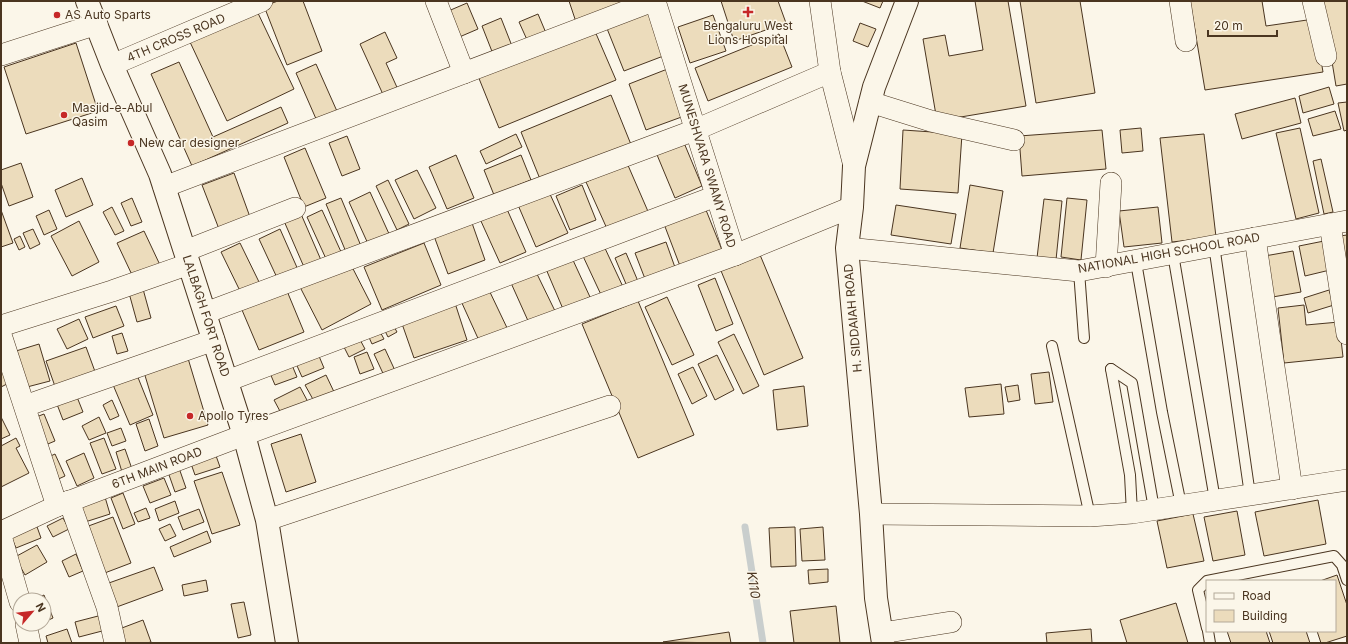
<svg xmlns="http://www.w3.org/2000/svg" width="1348" height="644" font-family="Inter,sans-serif">
	<style>
		.lines { fill: none; stroke-linecap: round; stroke-linejoin: round }
		.stream { stroke: #c9cecd; stroke-width: 7 }
		.building { fill: #ecdcbc; stroke: #4a3520 }
		.lane-casing { stroke: #4a3520; stroke-width: 12 }
		.street-casing { stroke: #4a3520; stroke-width: 22 }
		.primary-casing { stroke: #4a3520; stroke-width: 24 }
		.lane { stroke: #fbf6e9; stroke-width: 10 }
		.street { stroke: #fbf6e9; stroke-width: 21 }
		.primary { stroke: #fbf6e9; stroke-width: 22 }
		.poi-dot { fill: #c62828; stroke: #fbf6e9; stroke-width: 1.5 }
		.labels { text-anchor: middle; stroke-width: 3; stroke-linejoin: round; paint-order: stroke }
		.poi-label { font-size: 12px; fill: #4a3520; stroke: #fbf6e9; text-anchor: start }
		.street-label { font-size: 12px; fill: #4a3520; stroke: #fbf6e9 }
		.water-label { font-size: 13px; font-style: italic; fill: #4a3520; stroke: #fbf6e9 }
	</style>
	<rect width="100%" height="100%" fill="#fbf6e9"/>
	<g class="lines">
		<path class="stream" d="M745,527L763,643"/>
	</g>
	<g class="building">
		<path d="M278,1H303L322,51L287,65L264,6Z"/>
		<path d="M569,1H633L577,25Z"/>
		<path d="M721,1H778L786,23L734,41Z"/>
		<path d="M862,1H883L880,8Z"/>
		<path d="M975,1H1008L1026,106L937,121L923,39L945,35L949,56L983,50Z"/>
		<path d="M1020,1H1080L1095,93L1036,103Z"/>
		<path d="M1190,1H1262L1266,26L1314,19L1323,72L1205,90Z"/>
		<path d="M1322,1H1347V84L1336,86Z"/>
		<path d="M467,3L478,29L457,38L446,12Z"/>
		<path d="M649,10L666,55L624,71L606,26Z"/>
		<path d="M257,11L294,89L227,121L190,42Z"/>
		<path d="M538,14L546,33L528,42L519,22Z"/>
		<path d="M713,15L726,51L690,63L678,27Z"/>
		<path d="M501,18L512,46L493,54L482,26Z"/>
		<path d="M860,23L876,29L868,47L853,41Z"/>
		<path d="M594,29L616,80L499,128L478,76Z"/>
		<path d="M385,32L397,58L386,63L400,94L386,101L360,44Z"/>
		<path d="M779,34L792,67L708,101L695,68Z"/>
		<path d="M76,43L98,111L26,134L4,67Z"/>
		<path d="M179,62L213,137L281,107L288,123L192,166L151,74Z"/>
		<path d="M316,64L340,118L320,128L296,73Z"/>
		<path d="M670,68L687,115L646,130L629,84Z"/>
		<path d="M1329,87L1334,104L1303,113L1299,96Z"/>
		<path d="M611,95L632,147L542,184L521,132Z"/>
		<path d="M1295,98L1301,123L1242,139L1235,114Z"/>
		<path d="M1347,102V130L1344,131L1338,103Z"/>
		<path d="M1335,111L1341,129L1313,136L1308,119Z"/>
		<path d="M1141,128L1143,151L1122,153L1120,130Z"/>
		<path d="M1300,128L1319,213L1296,219L1276,133Z"/>
		<path d="M903,130L962,134L958,193L900,189Z"/>
		<path d="M1102,130L1106,169L1022,176L1019,136Z"/>
		<path d="M516,134L522,147L486,164L480,151Z"/>
		<path d="M1204,134L1216,237L1172,242L1160,138Z"/>
		<path d="M347,136L360,169L342,176L329,143Z"/>
		<path d="M682,138L702,186L675,198L655,150Z"/>
		<path d="M305,148L326,198L304,207L284,157Z"/>
		<path d="M456,155L474,198L447,209L429,167Z"/>
		<path d="M521,155L531,180L494,195L484,170Z"/>
		<path d="M1321,159L1333,212L1324,214L1313,161Z"/>
		<path d="M21,163L33,197L9,206L1,183V170Z"/>
		<path d="M627,163L650,216L608,231L586,182Z"/>
		<path d="M417,170L436,208L414,219L395,180Z"/>
		<path d="M234,173L250,217L219,229L202,185Z"/>
		<path d="M82,178L93,205L66,217L55,190Z"/>
		<path d="M388,180L409,224L397,230L376,186Z"/>
		<path d="M582,185L596,220L570,230L556,196Z"/>
		<path d="M970,185L1003,191L993,253L960,248Z"/>
		<path d="M370,192L390,236L369,246L349,202Z"/>
		<path d="M549,192L568,233L536,247L518,205Z"/>
		<path d="M132,198L142,222L131,226L121,203Z"/>
		<path d="M341,198L361,246L346,252L326,204Z"/>
		<path d="M1067,198L1087,200L1081,260L1061,257Z"/>
		<path d="M1044,199L1062,201L1056,260L1037,258Z"/>
		<path d="M704,205L722,250L680,266L664,224Z"/>
		<path d="M896,205L956,214L951,244L891,235Z"/>
		<path d="M112,207L124,231L115,235L103,212Z"/>
		<path d="M506,207L526,252L500,263L480,219Z"/>
		<path d="M1158,207L1162,243L1124,247L1119,211Z"/>
		<path d="M1,210L13,243L1,247Z"/>
		<path d="M49,210L57,229L44,235L36,216Z"/>
		<path d="M322,210L342,254L327,261L307,217Z"/>
		<path d="M301,214L324,267L307,274L284,221Z"/>
		<path d="M79,221L99,262L72,276L51,236Z"/>
		<path d="M472,223L485,260L448,274L434,236Z"/>
		<path d="M33,229L40,244L30,249L23,233Z"/>
		<path d="M280,229L299,272L279,282L259,239Z"/>
		<path d="M144,231L160,265L133,277L117,243Z"/>
		<path d="M1347,235V271L1333,237Z"/>
		<path d="M20,236L25,247L19,250L14,239Z"/>
		<path d="M1324,241L1330,270L1305,276L1299,246Z"/>
		<path d="M666,242L677,273L647,284L635,253Z"/>
		<path d="M240,243L260,284L241,293L221,252Z"/>
		<path d="M424,243L441,285L382,310L364,267Z"/>
		<path d="M603,244L624,289L603,299L582,254Z"/>
		<path d="M758,250L803,358L764,375L719,266Z"/>
		<path d="M1293,251L1301,292L1267,298L1259,257Z"/>
		<path d="M626,253L640,286L629,291L615,258Z"/>
		<path d="M572,258L590,297L563,309L546,269Z"/>
		<path d="M349,261L371,304L322,330L300,287Z"/>
		<path d="M537,274L555,311L529,323L511,283Z"/>
		<path d="M715,278L733,324L716,331L698,285Z"/>
		<path d="M488,288L509,332L481,345L461,301Z"/>
		<path d="M143,289L151,318L137,322L129,293Z"/>
		<path d="M1329,290L1334,305L1308,313L1304,298Z"/>
		<path d="M287,291L304,332L259,350L242,310Z"/>
		<path d="M667,297L694,355L672,365L645,307Z"/>
		<path d="M454,300L467,340L414,358L400,318Z"/>
		<path d="M638,301L694,435L638,458L582,324Z"/>
		<path d="M1304,305L1306,325L1339,322L1343,357L1284,363L1278,308Z"/>
		<path d="M116,306L124,326L93,338L85,317Z"/>
		<path d="M79,319L88,339L67,349L57,329Z"/>
		<path d="M392,323L397,332L388,337L383,327Z"/>
		<path d="M378,328L384,339L372,344L367,333Z"/>
		<path d="M122,333L128,351L117,354L112,336Z"/>
		<path d="M357,334L365,349L349,357L342,343Z"/>
		<path d="M734,334L759,386L743,394L718,342Z"/>
		<path d="M39,344L50,381L27,387L16,351Z"/>
		<path d="M86,347L97,377L57,392L46,361Z"/>
		<path d="M316,349L324,368L302,377L294,359Z"/>
		<path d="M385,349L398,377L387,382L374,354Z"/>
		<path d="M367,352L374,369L360,374L354,357Z"/>
		<path d="M187,355L208,425L164,438L143,369Z"/>
		<path d="M717,355L734,390L715,400L698,364Z"/>
		<path d="M289,358L297,377L275,385L267,366Z"/>
		<path d="M1,365L9,383L1,387Z"/>
		<path d="M693,367L707,396L692,404L678,374Z"/>
		<path d="M135,370L153,415L130,425L111,380Z"/>
		<path d="M1049,372L1053,402L1035,404L1031,374Z"/>
		<path d="M326,375L335,394L315,403L305,385Z"/>
		<path d="M1001,384L1004,414L969,417L965,388Z"/>
		<path d="M1018,385L1020,400L1008,402L1005,387Z"/>
		<path d="M804,386L808,426L777,430L773,390Z"/>
		<path d="M300,387L308,402L282,415L274,400Z"/>
		<path d="M75,392L83,412L63,420L55,399Z"/>
		<path d="M112,400L119,416L110,420L103,405Z"/>
		<path d="M44,414L55,441L43,446L31,419Z"/>
		<path d="M1,417L10,435L1,439Z"/>
		<path d="M99,417L106,433L89,440L82,426Z"/>
		<path d="M149,419L158,446L145,451L136,424Z"/>
		<path d="M121,428L126,441L112,446L107,433Z"/>
		<path d="M301,434L316,482L286,492L271,444Z"/>
		<path d="M16,438L20,446L16,448L29,473L1,487V446Z"/>
		<path d="M104,438L116,469L102,474L90,443Z"/>
		<path d="M125,449L132,469L122,472L116,452Z"/>
		<path d="M214,450L220,467L195,475L189,458Z"/>
		<path d="M84,453L94,478L77,486L66,461Z"/>
		<path d="M55,454L65,476L52,482L42,460Z"/>
		<path d="M179,468L186,488L175,492L168,472Z"/>
		<path d="M222,472L240,525L212,534L194,481Z"/>
		<path d="M164,478L171,495L150,503L143,486Z"/>
		<path d="M123,493L135,524L123,529L111,498Z"/>
		<path d="M105,497L110,514L82,523L76,507Z"/>
		<path d="M1318,500L1326,544L1264,556L1255,512Z"/>
		<path d="M175,501L179,513L159,521L155,509Z"/>
		<path d="M146,508L150,518L138,522L134,513Z"/>
		<path d="M199,509L204,522L183,530L178,517Z"/>
		<path d="M1237,511L1245,555L1213,561L1204,517Z"/>
		<path d="M1193,514L1204,561L1167,568L1157,521Z"/>
		<path d="M113,517L131,563L102,574L83,528Z"/>
		<path d="M63,518L69,529L53,537L47,526Z"/>
		<path d="M36,524L41,538L16,548L10,534Z"/>
		<path d="M170,524L176,536L165,541L159,529Z"/>
		<path d="M795,527L796,566L771,567L769,528Z"/>
		<path d="M823,527L825,560L802,561L800,529Z"/>
		<path d="M207,531L211,542L174,557L170,547Z"/>
		<path d="M37,545L47,562L25,575L15,557Z"/>
		<path d="M76,554L83,571L69,577L62,561Z"/>
		<path d="M154,567L163,590L114,608L106,584Z"/>
		<path d="M828,569V582L809,584L808,570Z"/>
		<path d="M1337,575L1347,605V636L1325,643H1321L1317,631H1335V581H1320Z"/>
		<path d="M206,580L208,591L184,596L182,585Z"/>
		<path d="M44,595L53,618L44,622V600H32Z"/>
		<path d="M244,602L251,635L238,638L231,604Z"/>
		<path d="M1176,603L1188,643H1127L1120,620Z"/>
		<path d="M836,606L840,643H794L790,611Z"/>
		<path d="M102,615L106,630L79,637L75,622Z"/>
		<path d="M143,620L151,642L147,643H118L114,631Z"/>
		<path d="M67,629L72,643H48L46,636Z"/>
		<path d="M1091,629L1092,643H1047L1046,633Z"/>
		<path d="M1227,631H1266L1270,643H1231Z"/>
		<path d="M1269,631H1306L1310,643H1273Z"/>
		<path d="M729,632L731,643L663,642Z"/>
	</g>
	<g class="lines">
		<g class="lane-casing">
			<g id="lane">
				<path d="M1214,245L1250,495"/>
				<path d="M1173,254L1215,500"/>
				<path d="M1136,262L1162,412L1181,505"/>
				<path d="M1079,271L1084,338"/>
				<path d="M1052,346L1090,516"/>
				<path d="M1111,369L1132,383L1154,509"/>
				<path d="M1111,369L1130,475L1132,513"/>
				<path d="M1207,628L1198,590L1207,581L1334,556L1342,565L1347,580"/>
				<path d="M1208,631L1210,643"/>
			</g>
		</g>
		<g class="street-casing">
			<g id="street">
				<path d="M436,1L464,73"/>
				<path d="M655,1L735,255L852,207"/>
				<path d="M820,1L830,72L854,166"/>
				<path d="M1180,1L1186,41"/>
				<path d="M1313,1L1326,56"/>
				<path d="M1,55L97,24"/>
				<path d="M112,65L262,1"/>
				<path d="M870,102L931,121L1014,140"/>
				<path d="M164,187L653,1"/>
				<path d="M1330,224L1347,334"/>
				<path d="M1255,238L1292,489"/>
				<path d="M847,248L1079,271L1347,221"/>
				<path d="M185,251L295,208"/>
				<path d="M1106,267L1111,183"/>
				<path d="M205,313L695,130L830,72"/>
				<path d="M1,326L112,291L189,264"/>
				<path d="M1,335L57,506"/>
				<path d="M227,381L716,196"/>
				<path d="M25,406L214,340"/>
				<path d="M69,501L107,607L115,643"/>
				<path d="M871,514L1090,516L1132,513L1347,480"/>
				<path d="M267,520L610,406"/>
				<path d="M1,532L57,506L244,435L735,255"/>
				<path d="M1,536L20,602"/>
				<path d="M26,624L30,643"/>
				<path d="M882,633L951,622"/>
			</g>
		</g>
		<g class="primary-casing">
			<g id="primary">
				<path d="M87,1L112,65L160,174L244,435L267,520L287,643"/>
				<path d="M883,643L876,598L871,514L847,248L852,207L854,166L874,87L907,1"/>
			</g>
		</g>
		<use href="#lane" class="lane"/>
		<use href="#street" class="street"/>
		<use href="#primary" class="primary"/>
	</g>
	<g class="poi-dot">
		<path d="M746 6h4v4h4v4h-4v4h-4v-4h-4v-4h4z"/>
		<circle cx="57" cy="15" r="4"/>
		<circle cx="64" cy="115" r="4"/>
		<circle cx="131" cy="143" r="4"/>
		<circle cx="190" cy="416" r="4"/>
	</g>
	<g class="labels">
		<g class="poi-label">
			<text x="65" y="19">AS Auto Sparts</text>
			<text x="748" y="30" text-anchor="middle">Bengaluru West<tspan x="748" dy="14">Lions Hospital</tspan></text>
			<text x="72" y="112">Masjid-e-Abul<tspan x="72" dy="14">Qasim</tspan></text>
			<text x="139" y="147">New car designer</text>
			<text x="198" y="420">Apollo Tyres</text>
		</g>
		<g class="street-label">
			<text transform="translate(176 38) rotate(-23)" y="4">4TH CROSS ROAD</text>
			<text transform="translate(707 166) rotate(73)" y="4">MUNESHVARA SWAMY ROAD</text>
			<text transform="translate(1169 253) rotate(-10)" y="4">NATIONAL HIGH SCHOOL ROAD</text>
			<text transform="translate(206 316) rotate(72)" y="4">LALBAGH FORT ROAD</text>
			<text transform="translate(853 318) rotate(-95)" y="4">H. SIDDAIAH ROAD</text>
			<text transform="translate(157 468) rotate(-21)" y="4">6TH MAIN ROAD</text>
		</g>
		<g class="water-label">
			<text transform="translate(754 585) rotate(81)" y="5">K110</text>
		</g>
	</g>
	<rect width="1348" height="644" fill="none" stroke="#4a3520" stroke-width="4"/>
	<rect x="1206" y="580" width="130" height="52" fill="#fbf6e9" stroke="#b4a999"/>
	<rect x="1214" y="593" width="20" height="6" fill="#fbf6e9" stroke="#b4a999"/>
	<text x="1242" y="600" font-size="12" fill="#4a3520">Road</text>
	<rect x="1214" y="610" width="20" height="12" fill="#ecdcbc" stroke="#b4a999"/>
	<text x="1242" y="620" font-size="12" fill="#4a3520">Building</text>
	<g transform="translate(32 612) rotate(62)"><circle r="19" fill="#fbf6e9" stroke="#b4a999"/>
	<path d="M0-3L7 15L0 10L-7 15Z" fill="#c62828"/>
	<text y="-6" font-size="11" font-weight="bold" text-anchor="middle" fill="#4a3520">N</text>
	</g>
	<path d="M1208 30v6h69v-6" fill="none" stroke="#4a3520" stroke-width="2"/>
	<text x="1214" y="30" font-size="12" fill="#4a3520" stroke="#fbf6e9" stroke-width="3" paint-order="stroke">20 m</text>
</svg>
